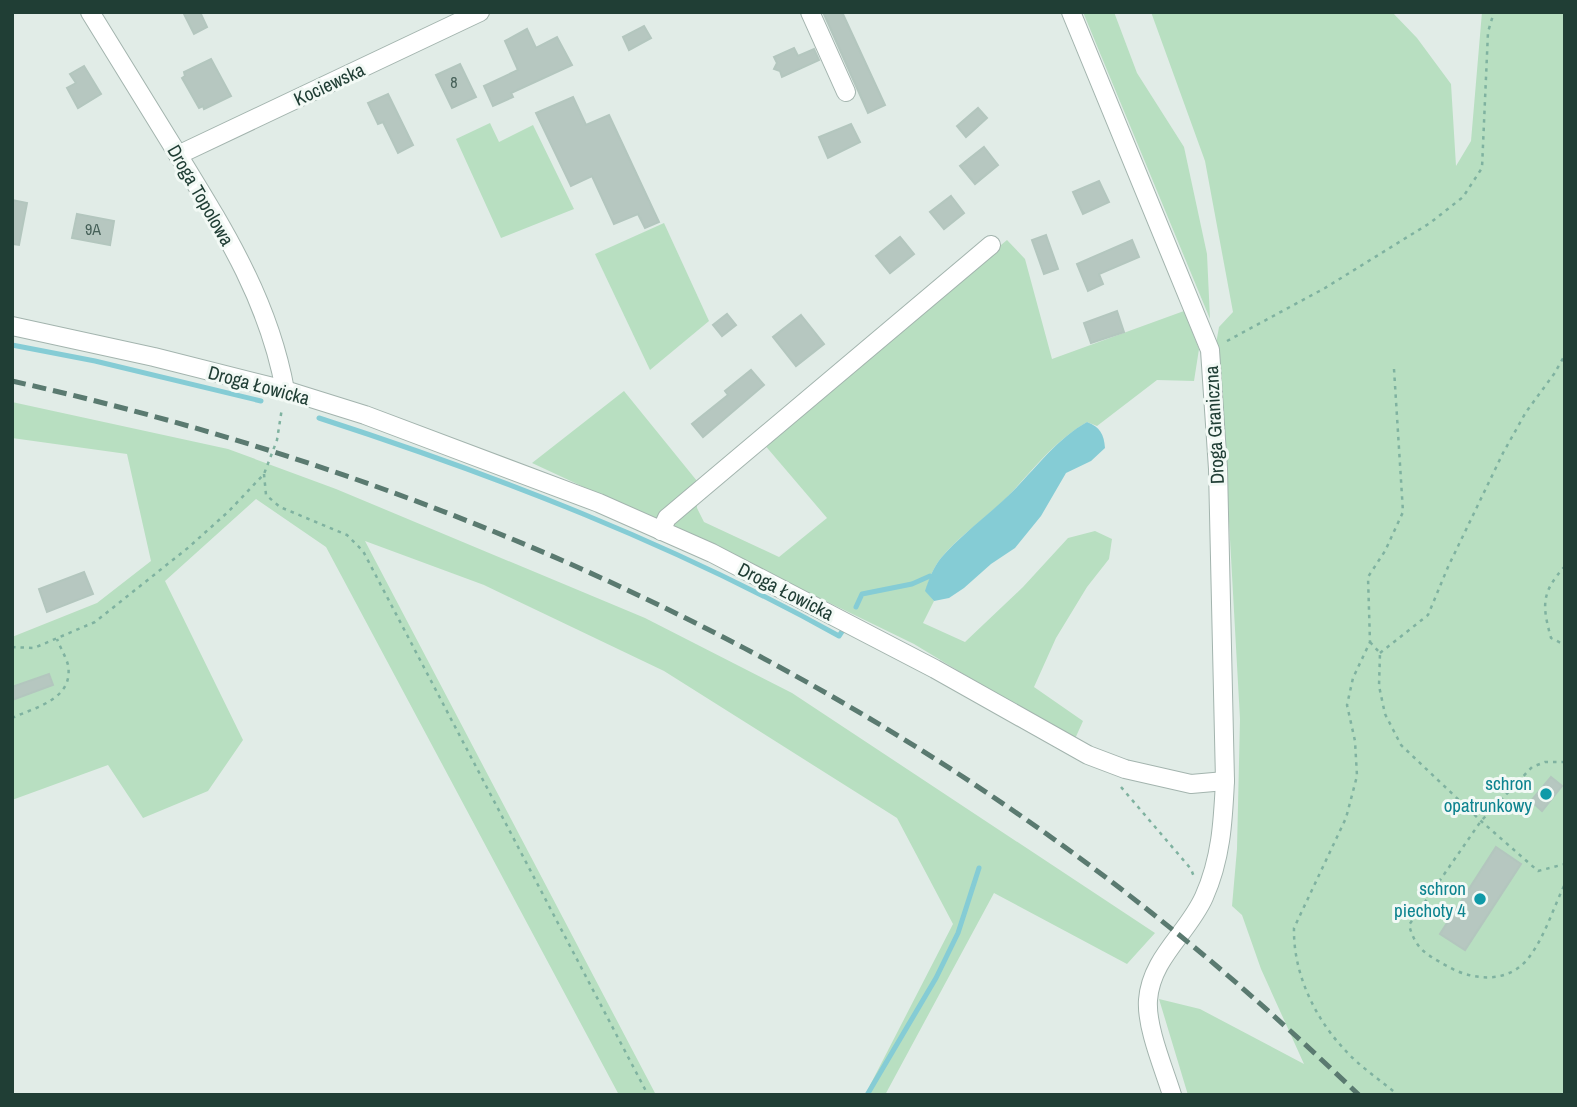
<svg xmlns="http://www.w3.org/2000/svg" width="1577" height="1107" font-family="'Archivo Narrow',sans-serif">
	<style>
		.green { fill: #b8dfc1 }
		.water { fill: #85ccd5 }
		.lines { fill: none; stroke-linecap: round; stroke-linejoin: round }
		.stream { stroke: #85ccd5; stroke-width: 5 }
		.building { fill: #b6c7c0; stroke: #b3c6be; stroke-width: 2 }
		.minor-casing { stroke: #a3b4ae; stroke-width: 20 }
		.path { stroke: #7fb2a0; stroke-width: 2.5; stroke-dasharray: 3.5 5; stroke-linecap: butt }
		.minor { stroke: #fff; stroke-width: 18 }
		.rail { stroke: #5a7a70; stroke-width: 5; stroke-dasharray: 14 7; stroke-linecap: butt }
		.culture-dot { fill: #0f9aa8; stroke: #f2f9f5; stroke-width: 2.5 }
		.labels { text-anchor: middle; stroke-width: 6; stroke-linejoin: round; paint-order: stroke }
		.number-label { font-size: 16px; fill: #466058 }
		.street-label { font-size: 19px; fill: #203e35; stroke: #f2f9f5 }
		.culture-label { font-size: 19px; fill: #0d838f; stroke: #f2f9f5; text-anchor: end }
	</style>
	<rect width="100%" height="100%" fill="#e1ece7"/>
	<g class="green">
		<path d="M1083,12H1114L1137,73L1184,147L1207,254L1210,319Z"/>
		<path d="M1151,12H1392L1417,38L1451,84L1456,166L1471,141L1482,12H1565V1095H1188L1159,999L1200,1009L1304,1064L1261,969L1242,915L1232,906L1237,849L1240,719L1228,503L1218,397L1210,377L1219,327L1233,312L1205,161Z"/>
		<path d="M490,123L499,142L533,125L574,209L501,238L456,139Z"/>
		<path d="M664,223L709,321L650,370L595,254Z"/>
		<path d="M1007,240L1025,259L1052,359L1184,311L1199,349L1194,381L1157,380L1097,426L1087,422C1057,439 1035,467 1012,492C990,515 962,533 941,558C933,568 929,579 926,591L934,601L923,623L965,642L1023,587L1068,538L1095,531L1112,539L1109,559L1087,587L1056,638L1034,687L1083,721L1074,741L914,644L760,569L532,463L624,391L697,481V508L704,522L779,557L827,518L763,443Z"/>
		<path d="M12,402L228,449L336,489L645,618L792,693L1155,933L1127,964L994,893L885,1095H865L953,924L897,818L664,671L484,585L365,541L656,1095H619L326,547L256,499L165,581L243,740L208,791L143,818L108,765L12,800V637L97,603L151,561L127,454L12,438Z"/>
	</g>
	<path class="water" d="M1087,422C1100,427 1104,434 1105,448L1091,461L1066,473L1041,516L1015,548L991,564L964,588L949,598L934,601L925,591C929,579 933,568 941,558C961,535 987,516 1009,495C1034,471 1055,440 1087,422Z"/>
	<g class="lines">
		<g class="stream">
			<path d="M12,345L95,361L261,401"/>
			<path d="M319,418C498,476 673,544 839,636L845,627"/>
			<path d="M856,607L862,594L912,584L930,576"/>
			<path d="M867,1095L936,978L958,933L979,868"/>
		</g>
	</g>
	<g class="building">
		<path d="M183,12H200L207,27L194,34Z"/>
		<path d="M823,12H842L885,105L868,113Z"/>
		<path d="M644,26L651,38L629,50L623,37Z"/>
		<path d="M527,29L536,48L557,37L572,65L511,93L513,97L493,106L484,86L518,70L505,41Z"/>
		<path d="M794,48L798,56L814,49L819,60L782,77L780,71L774,69L777,63L774,57Z"/>
		<path d="M211,59L231,96L204,109L203,106L199,108L182,78L185,76L184,72Z"/>
		<path d="M460,64L476,97L452,108L436,75Z"/>
		<path d="M84,66L101,94L78,108L67,88L76,83L70,74Z"/>
		<path d="M388,94L413,145L398,153L383,122L378,124L368,103Z"/>
		<path d="M573,97L586,125L609,115L659,222L645,228L638,214L614,224L592,176L571,186L536,113Z"/>
		<path d="M978,108L987,118L966,137L957,126Z"/>
		<path d="M851,124L860,142L828,158L819,137Z"/>
		<path d="M984,147L998,165L975,184L960,166Z"/>
		<path d="M1099,181L1109,202L1083,214L1073,192Z"/>
		<path d="M951,196L964,213L944,229L930,212Z"/>
		<path d="M12,200L27,203L19,245L12,244Z"/>
		<path d="M77,214L114,221L110,245L72,238Z"/>
		<path d="M1046,235L1058,269L1044,274L1032,240Z"/>
		<path d="M900,237L914,254L890,273L876,256Z"/>
		<path d="M1132,240L1139,257L1099,274L1103,284L1088,291L1077,264Z"/>
		<path d="M1117,311L1124,332L1091,343L1084,323Z"/>
		<path d="M727,314L736,325L722,336L713,325Z"/>
		<path d="M801,315L824,344L796,366L773,337Z"/>
		<path d="M751,370L764,385L703,437L692,424L728,395L725,391Z"/>
		<path d="M84,572L93,594L47,612L39,589Z"/>
		<path d="M49,674L53,685L12,700V687Z"/>
		<path d="M1551,777L1562,786L1542,811L1531,801Z"/>
		<path d="M1496,847L1521,864L1465,950L1440,934Z"/>
	</g>
	<g class="lines">
		<g class="minor-casing">
			<g id="minor">
				<path d="M90,12C120,61 150,109 180,158C226,233 269,302 285,390"/>
				<path d="M810,12L846,92"/>
				<path d="M1071,12L1210,350L1218,469L1225,781C1223,822 1221,859 1204,897C1188,933 1151,958 1148,1000C1146,1027 1164,1069 1172,1095"/>
				<path d="M178,155L480,12"/>
				<path d="M12,326L154,357L285,390L365,415L599,503L712,553L935,669L1088,755L1125,769L1191,784L1225,781"/>
				<path d="M661,531L667,518L991,245"/>
			</g>
		</g>
		<g class="path">
			<path d="M1227,341L1325,288L1430,223L1463,197L1482,168L1488,32L1494,12"/>
			<path d="M1394,369L1403,512L1385,551L1368,577L1370,642L1353,678L1347,705L1355,741L1357,776L1346,818L1294,928C1293,972 1314,1017 1344,1049C1359,1066 1380,1080 1398,1095"/>
			<path d="M264,474L266,495L280,507L347,535L363,551L648,1095"/>
			<path d="M1565,566C1541,593 1542,605 1551,638L1565,645"/>
			<path d="M1370,642L1380,653L1379,686L1385,714L1401,745L1481,821L1538,871L1565,864"/>
			<path d="M12,647L34,648L95,622L189,547L229,511L264,474L277,440L282,408"/>
			<path d="M1380,653L1428,615L1448,567L1503,453L1526,412L1554,374L1565,355"/>
			<path d="M12,718C36,707 74,699 68,665C66,657 60,647 57,639"/>
			<path d="M1565,762H1545L1532,767L1481,821L1409,925C1416,950 1426,954 1447,966C1471,980 1505,984 1526,961C1544,940 1553,908 1565,884"/>
			<path d="M1121,787L1191,869L1194,877"/>
		</g>
		<use href="#minor" class="minor"/>
		<path class="rail" d="M12,381C435,476 836,657 1173,930C1238,982 1299,1038 1359,1095"/>
	</g>
	<g class="culture-dot">
		<circle cx="1546" cy="794" r="7"/>
		<circle cx="1480" cy="899" r="7"/>
	</g>
	<g class="labels">
		<g class="number-label">
			<text x="454" y="88">8</text>
			<text x="93" y="235">9A</text>
		</g>
		<g class="street-label">
			<text transform="translate(329 84) rotate(-25)" y="7">Kociewska</text>
			<text transform="translate(201 195) rotate(60)" y="7">Droga Topolowa</text>
			<text transform="translate(259 385) rotate(15)" y="7">Droga Łowicka</text>
			<text transform="translate(1214 425) rotate(-93)" y="7">Droga Graniczna</text>
			<text transform="translate(786 591) rotate(27)" y="7">Droga Łowicka</text>
		</g>
		<g class="culture-label">
			<text x="1532" y="790">schron<tspan x="1532" dy="22">opatrunkowy</tspan></text>
			<text x="1466" y="895">schron<tspan x="1466" dy="22">piechoty 4</tspan></text>
		</g>
	</g>
	<rect width="1577" height="1107" fill="none" stroke="#203e35" stroke-width="28"/>
</svg>
